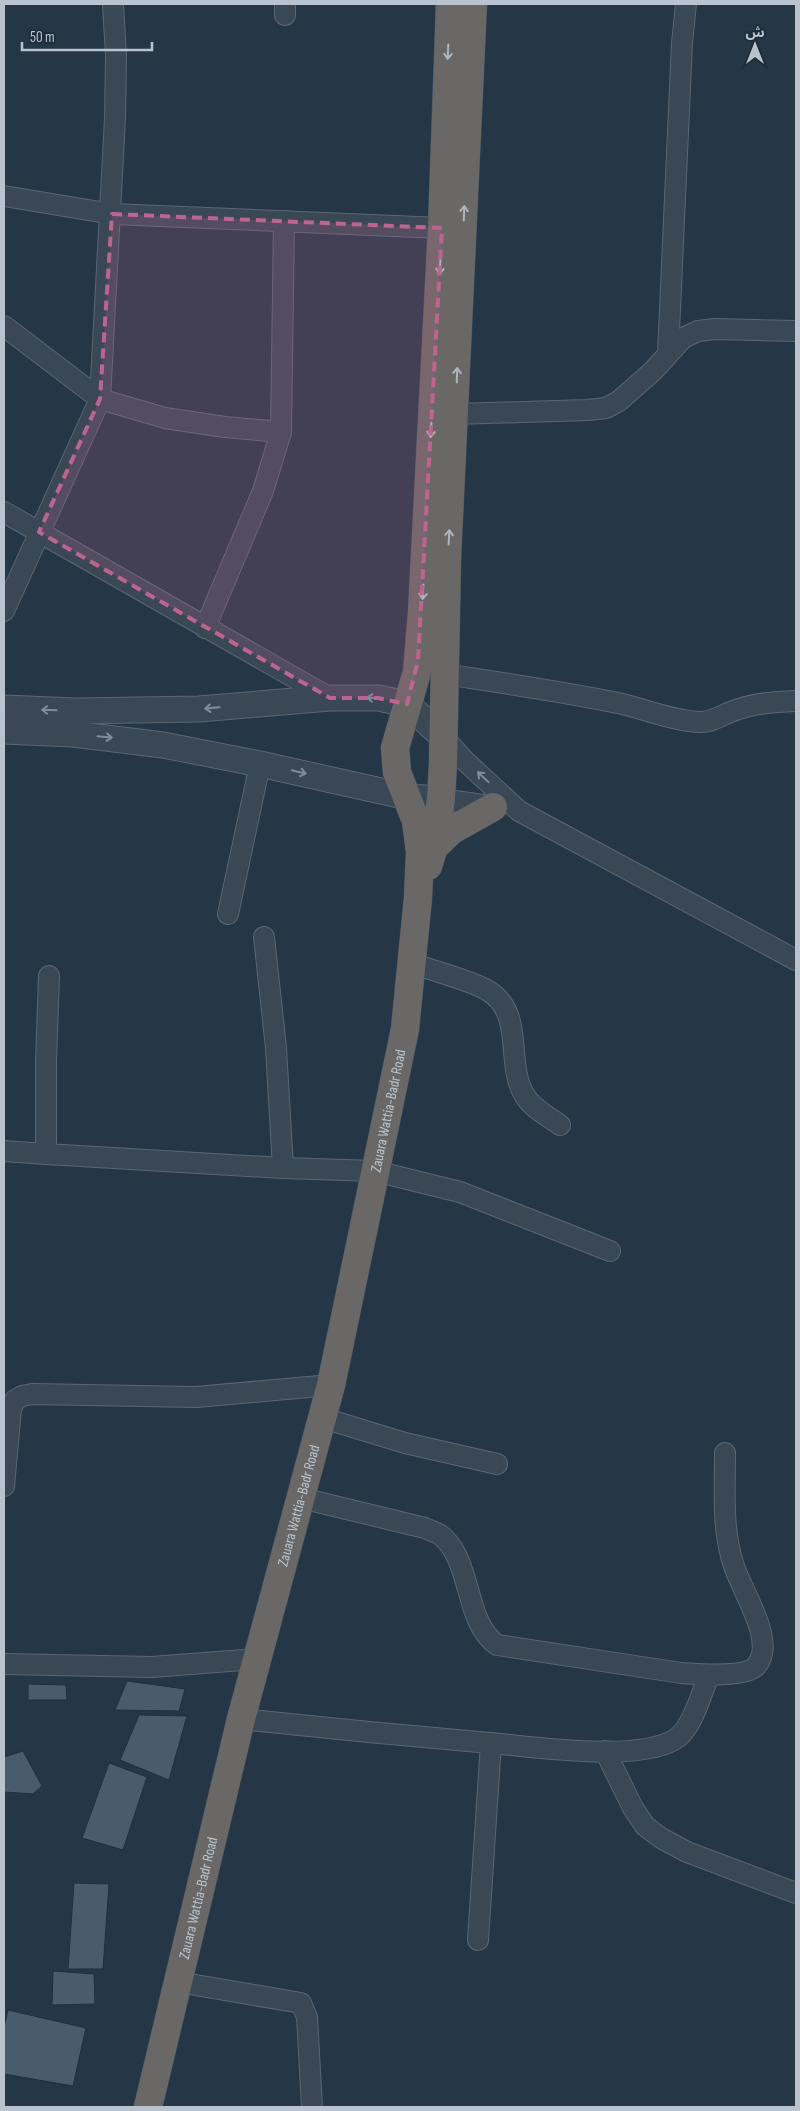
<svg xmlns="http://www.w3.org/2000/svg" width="800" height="2111" font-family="'Sofia Sans Condensed','Noto Sans Arabic',sans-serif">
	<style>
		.building { fill: #495b6d; stroke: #202f3d }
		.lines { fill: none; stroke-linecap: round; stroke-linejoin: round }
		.minor-casing { stroke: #596673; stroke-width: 22 }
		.tertiary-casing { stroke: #596673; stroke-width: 27 }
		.trunk-casing { stroke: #445360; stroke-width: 29 }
		.minor { stroke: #3a4856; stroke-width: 20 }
		.tertiary { stroke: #3a4856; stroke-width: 25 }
		.trunk { stroke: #6a6866; stroke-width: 28 }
		.oneway { stroke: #acb5bf }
		.oneway2 { stroke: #7f8c99 }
		.marked { fill: #be658f; fill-opacity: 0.2; stroke: #be658f; stroke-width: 4; stroke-dasharray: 10 6; stroke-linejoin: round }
		.labels { text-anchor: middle; stroke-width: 4; stroke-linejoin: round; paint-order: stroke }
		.street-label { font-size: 15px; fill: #b8c3cf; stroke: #1e2d3b }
	</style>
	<rect width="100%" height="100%" fill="#253747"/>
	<g class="building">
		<path d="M127,1681L185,1689L179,1711L115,1710Z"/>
		<path d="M28,1684L66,1685L67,1700H28Z"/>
		<path d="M139,1715L187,1716L169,1780L120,1760Z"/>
		<path d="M23,1751L42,1786L33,1794L4,1792V1757Z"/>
		<path d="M109,1763L147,1777L123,1850L82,1838Z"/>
		<path d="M74,1883L109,1884L103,1969H68Z"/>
		<path d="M53,1971L94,1974L95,2004L52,2005Z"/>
		<path d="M8,2010L86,2028L73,2086L4,2074V2027Z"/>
	</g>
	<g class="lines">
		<g class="minor-casing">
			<g id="minor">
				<path d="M285,15V4"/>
				<path d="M4,196L112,214L442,228"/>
				<path d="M4,326L100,399L165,418L225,427L281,432"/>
				<path d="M668,353L682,43L686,4"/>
				<path d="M456,414L588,410L606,408L619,401L653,371L683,338L698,331L715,329L796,331"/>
				<path d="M4,512L330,698"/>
				<path d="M4,611L100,399L115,118L116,56L113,4"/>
				<path d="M205,628L263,491L281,432L284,221"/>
				<path d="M444,674C503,683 560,691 618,703C645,709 673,721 700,722C714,722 723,714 736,710C755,703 776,702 796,701"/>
				<path d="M444,738L464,760L519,811L796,960"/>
				<path d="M441,799L497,807"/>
				<path d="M228,914L260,764"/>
				<path d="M264,937L276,1048L283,1168"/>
				<path d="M412,963C433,971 466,979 485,989C527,1011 504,1063 525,1096C532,1108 549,1117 560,1125"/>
				<path d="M49,976L46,1062V1154L283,1168L375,1171L460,1192L610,1251"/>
				<path d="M4,1151L46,1154"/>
				<path d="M323,1418L405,1443L497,1464"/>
				<path d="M4,1486L11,1409L15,1400L22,1396L32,1394L196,1397L331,1385"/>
				<path d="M301,1498L425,1528C429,1530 435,1532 439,1534C473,1558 463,1621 497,1645L681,1673C697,1674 745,1678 756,1666C778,1642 740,1589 733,1563C722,1528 725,1490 725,1453"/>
				<path d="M4,1664L152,1667L257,1659"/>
				<path d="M241,1719C324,1728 407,1736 490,1743C536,1747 635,1762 674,1740C692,1730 701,1694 709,1675"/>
				<path d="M605,1751L633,1808L645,1826L661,1838L687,1852L796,1893"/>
				<path d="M478,1940L491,1743"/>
				<path d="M178,1982L301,2003L307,2017L312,2107"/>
			</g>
		</g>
		<g class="tertiary-casing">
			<g id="tertiary">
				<path d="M4,708L76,711L199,709L330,698H378L407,704L444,738"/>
				<path d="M4,731L73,734L163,745L260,764L408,797L441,799"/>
			</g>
		</g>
		<g class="trunk-casing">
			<g id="trunk">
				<path d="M434,847L452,830L493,807"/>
				<path d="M428,866L434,847L441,799L443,763L447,559L473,4"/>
				<path id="s1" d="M148,2107L241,1719L331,1385L405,1029L418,898L420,852L416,821L397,772L395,748L417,672L422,613L442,228L450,4"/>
			</g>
		</g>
		<use href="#minor" class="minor"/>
		<use href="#tertiary" class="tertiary"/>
		<use href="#trunk" class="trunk"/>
	</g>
	<defs><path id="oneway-shaft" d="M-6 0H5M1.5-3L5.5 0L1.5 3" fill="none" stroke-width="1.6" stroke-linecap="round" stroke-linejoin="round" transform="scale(1.25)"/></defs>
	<g class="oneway">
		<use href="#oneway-shaft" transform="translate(448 52) rotate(92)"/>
		<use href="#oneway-shaft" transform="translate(464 213) rotate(-88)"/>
		<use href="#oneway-shaft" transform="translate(440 267) rotate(93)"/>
		<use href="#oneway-shaft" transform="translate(457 375) rotate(-88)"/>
		<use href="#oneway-shaft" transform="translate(431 430) rotate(93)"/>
		<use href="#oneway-shaft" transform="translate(449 537) rotate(-87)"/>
		<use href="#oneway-shaft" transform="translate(423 592) rotate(93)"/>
	</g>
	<g class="oneway2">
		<use href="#oneway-shaft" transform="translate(374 698) rotate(-175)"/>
		<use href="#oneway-shaft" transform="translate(212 708) rotate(175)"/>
		<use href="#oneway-shaft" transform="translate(49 710) rotate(-178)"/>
		<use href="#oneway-shaft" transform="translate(105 737) rotate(5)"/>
		<use href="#oneway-shaft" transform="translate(299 772) rotate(13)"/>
		<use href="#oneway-shaft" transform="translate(483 777) rotate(-137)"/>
	</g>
	<path class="marked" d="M112,214L442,228L418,661L407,704L378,698H330L39,532L100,399Z"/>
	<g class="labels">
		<g class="street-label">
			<text dy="5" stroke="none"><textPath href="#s1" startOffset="1025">Zauara Wattia-Badr Road</textPath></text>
			<text dy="5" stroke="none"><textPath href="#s1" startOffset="620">Zauara Wattia-Badr Road</textPath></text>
			<text dy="5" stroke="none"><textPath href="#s1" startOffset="215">Zauara Wattia-Badr Road</textPath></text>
		</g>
	</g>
	<rect width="800" height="2111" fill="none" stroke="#b8c3cf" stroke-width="10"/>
	<g transform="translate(755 45)" stroke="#1e2d3b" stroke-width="4" paint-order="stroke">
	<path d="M0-4L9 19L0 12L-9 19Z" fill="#b8c3cf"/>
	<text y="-8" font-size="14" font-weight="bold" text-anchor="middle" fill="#b8c3cf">ش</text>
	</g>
	<path d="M22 42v8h130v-8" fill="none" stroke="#b8c3cf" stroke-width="2.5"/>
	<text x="30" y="42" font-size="15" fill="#b8c3cf" stroke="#1e2d3b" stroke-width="4" paint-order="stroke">50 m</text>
</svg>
